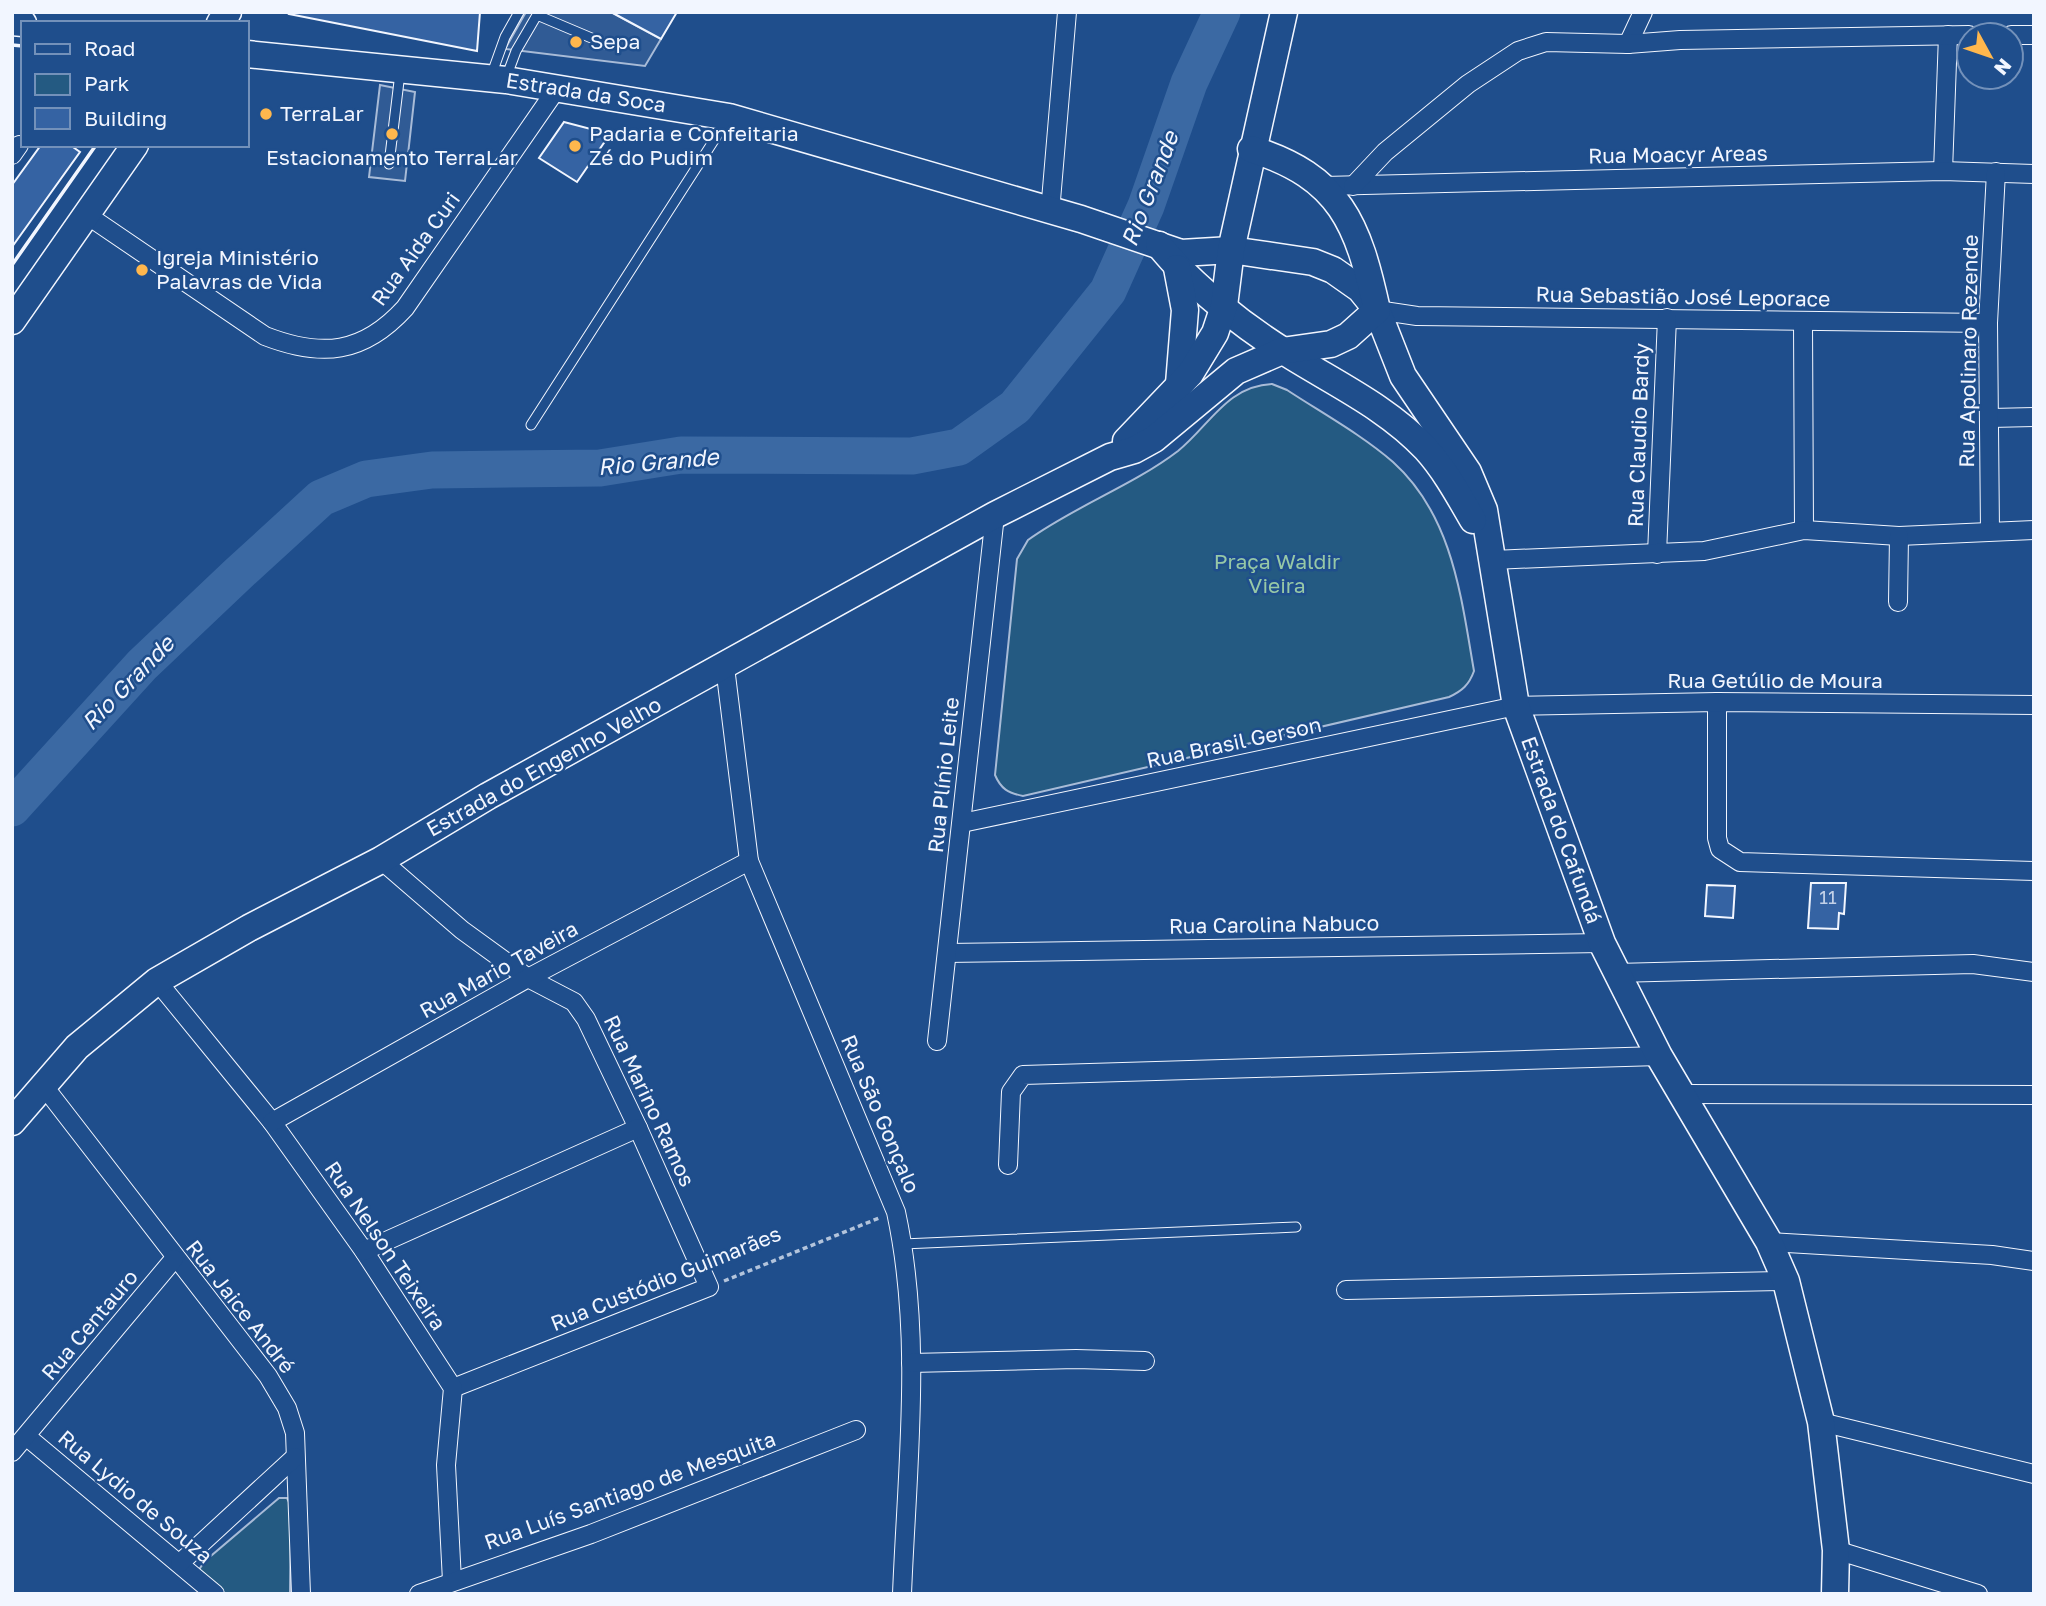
<svg xmlns="http://www.w3.org/2000/svg" width="2046" height="1606" font-family="'Golos Text',sans-serif">
	<style>
		.green { fill: #245a82; stroke: #a8bbd7; stroke-width: 2 }
		.parking { fill: #305b95; stroke: #a8bbd7; stroke-width: 2 }
		.lines { fill: none; stroke-linecap: round; stroke-linejoin: round }
		.river { stroke: #3b69a3; stroke-width: 37 }
		.building { fill: #3563a3; stroke: #f2f6ff; stroke-width: 2 }
		.lane-casing { stroke: #f2f6ff; stroke-width: 11 }
		.street-casing { stroke: #f2f6ff; stroke-width: 20 }
		.secondary-casing { stroke: #f2f6ff; stroke-width: 29 }
		.path { stroke: #b3c4dc; stroke-width: 3.5; stroke-dasharray: 5 3.5; stroke-linecap: butt }
		.lane { stroke: #1f4e8c; stroke-width: 9 }
		.street { stroke: #1f4e8c; stroke-width: 18 }
		.secondary { stroke: #1f4e8c; stroke-width: 26 }
		.wall { stroke: #f2f6ff; stroke-width: 3.5 }
		.poi-dot { fill: #ffb74d; stroke: #1f4e8c; stroke-width: 2.5 }
		.labels { text-anchor: middle; stroke-width: 5; stroke-linejoin: round; paint-order: stroke }
		.number-label { font-size: 18px; fill: #c3d1e8 }
		.poi-label { font-size: 21px; fill: #f2f6ff; stroke: #1f4e8c; text-anchor: start }
		.street-label { font-size: 21px; fill: #f2f6ff; stroke: #1f4e8c }
		.park-label { font-size: 21px; fill: #97c8a6; stroke: #1f4e8c }
		.water-label { font-size: 23px; font-style: italic; fill: #f2f6ff; stroke: #1f4e8c }
	</style>
	<rect width="100%" height="100%" fill="#1f4e8c"/>
	<g class="green">
		<path d="M1272,384L1287,390C1322,413 1362,435 1393,462C1453,516 1461,597 1474,671C1469,685 1462,691 1449,697L1023,796C1008,793 1001,789 995,775L1017,559L1028,540C1075,506 1132,486 1178,451C1210,425 1227,386 1272,384Z"/>
		<path d="M279,1498H287L291,1506L290,1594H212L198,1571L205,1561Z"/>
	</g>
	<g class="parking">
		<path d="M526,12H611L661,39L645,66L505,49Z"/>
		<path d="M380,85L415,92L405,181L369,177Z"/>
	</g>
	<g class="lines">
		<path class="river" d="M12,808L142,665L238,574L321,498L366,479L432,470L600,468L681,455L912,456L959,447L1015,407L1108,291L1146,206L1189,83L1222,12"/>
	</g>
	<g class="building">
		<path d="M290,12H480L477,51L289,14Z"/>
		<path d="M611,12H677L661,39Z"/>
		<path d="M564,122L610,134L577,182L539,158Z"/>
		<path d="M41,145H70L80,152L12,247V185Z"/>
		<path d="M1811,883H1846L1844,914L1839,913L1838,929L1808,928Z"/>
		<path d="M1707,885L1735,886L1733,918L1705,916Z"/>
	</g>
	<g class="lines">
		<g class="lane-casing">
			<g id="lane">
				<path d="M491,76L505,37L519,12"/>
				<path d="M506,78L516,51L537,15L608,45"/>
				<path d="M389,164L400,73"/>
				<path d="M531,425L727,120"/>
				<path d="M903,1244L1296,1227"/>
			</g>
		</g>
		<g class="street-casing">
			<g id="street">
				<path d="M2011,35H2034"/>
				<path d="M1628,44L1643,12"/>
				<path d="M12,155L19,145"/>
				<path d="M1943,171L1948,35"/>
				<path d="M1324,186L1943,171L2034,174"/>
				<path d="M1353,186L1385,152L1468,84L1518,51L1546,42L1628,44L1680,40L1969,35"/>
				<path d="M1050,212L1067,12"/>
				<path d="M87,215L265,336C322,358 363,354 405,308L558,87"/>
				<path d="M1377,310L1417,316L1988,323"/>
				<path d="M1803,323L1804,530"/>
				<path d="M1991,418L2034,417"/>
				<path d="M1990,531L1988,323L1996,172"/>
				<path d="M1657,554L1667,318"/>
				<path d="M1493,560L1704,551L1804,530L1899,536L2034,530"/>
				<path d="M1898,602L1899,536"/>
				<path d="M725,667L749,861L896,1212C923,1337 907,1467 902,1594"/>
				<path d="M1717,702V838L1720,849L1740,862L2034,871"/>
				<path d="M962,823L1516,706L1717,702L2034,705"/>
				<path d="M381,860L462,930L528,978L574,1002L586,1019L638,1128L709,1287L453,1388"/>
				<path d="M947,953L1602,943"/>
				<path d="M1616,973L1973,964L2034,972"/>
				<path d="M157,981L272,1122L364,1251L453,1388L446,1465L452,1581"/>
				<path d="M937,1041L995,515"/>
				<path d="M43,1085L268,1376L287,1408L295,1433L301,1594"/>
				<path d="M1683,1094L2034,1095"/>
				<path d="M272,1122L528,978L749,861"/>
				<path d="M1008,1165L1011,1092L1023,1075L1659,1056"/>
				<path d="M1769,1242L1992,1255L2034,1261"/>
				<path d="M364,1251L638,1128"/>
				<path d="M1346,1290L1786,1281"/>
				<path d="M911,1363L1076,1359L1145,1361"/>
				<path d="M1821,1422L2034,1474"/>
				<path d="M26,1436L215,1594"/>
				<path d="M12,1452L174,1259"/>
				<path d="M1836,1550L1978,1594"/>
				<path d="M180,1563L295,1457"/>
				<path d="M419,1594L591,1534L856,1430"/>
			</g>
		</g>
		<g class="secondary-casing">
			<g id="secondary">
				<path d="M12,22L23,23"/>
				<path d="M220,23L228,12"/>
				<path d="M247,54L506,80L729,117L1081,219L1181,253L1231,250L1313,262L1333,270L1360,289L1377,310L1403,376L1468,472L1484,510L1516,706L1602,943L1659,1056L1769,1242L1786,1281L1821,1422L1836,1550L1835,1594"/>
				<path d="M1159,245C1190,284 1243,326 1285,352C1332,382 1387,407 1426,449C1445,470 1459,496 1473,520"/>
				<path d="M1177,268L1185,310L1179,384"/>
				<path d="M12,321L135,145"/>
				<path d="M1126,441L1190,374L1215,333L1224,306L1231,250L1284,12"/>
				<path d="M12,1122L77,1047L157,981L249,928L381,860L488,796L995,515L1110,457L1134,450L1154,439L1236,371L1282,351L1331,344L1348,336L1377,310C1358,224 1341,177 1251,149"/>
			</g>
		</g>
		<path class="path" d="M724,1281L879,1218"/>
		<use href="#lane" class="lane"/>
		<use href="#street" class="street"/>
		<use href="#secondary" class="secondary"/>
		<g class="wall">
			<path d="M12,45L23,46"/>
			<path d="M12,265L96,145"/>
		</g>
	</g>
	<g class="poi-dot">
		<circle cx="576" cy="42" r="7"/>
		<circle cx="266" cy="114" r="7"/>
		<circle cx="392" cy="134" r="7"/>
		<circle cx="575" cy="146" r="7"/>
		<circle cx="142" cy="270" r="7"/>
	</g>
	<g class="labels">
		<g class="number-label">
			<text x="1828" y="904">11</text>
		</g>
		<g class="poi-label">
			<text x="590" y="49">Sepa</text>
			<text x="280" y="121">TerraLar</text>
			<text x="589" y="141">Padaria e Confeitaria<tspan x="589" dy="24">Zé do Pudim</tspan></text>
			<text x="392" y="165" text-anchor="middle">Estacionamento TerraLar</text>
			<text x="156" y="265">Igreja Ministério<tspan x="156" dy="24">Palavras de Vida</tspan></text>
		</g>
		<g class="street-label">
			<text transform="translate(586 93) rotate(9)" y="7">Estrada da Soca</text>
			<text transform="translate(1678 155) rotate(-1)" y="7">Rua Moacyr Areas</text>
			<text transform="translate(416 249) rotate(-54)" y="7">Rua Aida Curi</text>
			<text transform="translate(1683 297) rotate(1)" y="7">Rua Sebastião José Leporace</text>
			<text transform="translate(1969 351) rotate(-89)" y="7">Rua Apolinaro Rezende</text>
			<text transform="translate(1639 435) rotate(-88)" y="7">Rua Claudio Bardy</text>
			<text x="1775" y="688">Rua Getúlio de Moura</text>
			<text transform="translate(1234 743) rotate(-12)" y="7">Rua Brasil Gerson</text>
			<text transform="translate(544 767) rotate(-29)" y="7">Estrada do Engenho Velho</text>
			<text transform="translate(944 775) rotate(-84)" y="7">Rua Plínio Leite</text>
			<text transform="translate(1561 830) rotate(70)" y="7">Estrada do Cafundá</text>
			<text transform="translate(1274 925) rotate(-1)" y="7">Rua Carolina Nabuco</text>
			<text transform="translate(499 970) rotate(-29)" y="7">Rua Mario Taveira</text>
			<text transform="translate(649 1101) rotate(65)" y="7">Rua Marino Ramos</text>
			<text transform="translate(880 1114) rotate(67)" y="7">Rua São Gonçalo</text>
			<text transform="translate(385 1246) rotate(56)" y="7">Rua Nelson Teixeira</text>
			<text transform="translate(666 1279) rotate(-22)" y="7">Rua Custódio Guimarães</text>
			<text transform="translate(240 1307) rotate(52)" y="7">Rua Jaice André</text>
			<text transform="translate(90 1325) rotate(-50)" y="7">Rua Centauro</text>
			<text transform="translate(630 1491) rotate(-20)" y="7">Rua Luís Santiago de Mesquita</text>
			<text transform="translate(135 1497) rotate(40)" y="7">Rua Lydio de Souza</text>
		</g>
		<g class="park-label">
			<text x="1277" y="569">Praça Waldir<tspan x="1277" dy="24">Vieira</tspan></text>
		</g>
		<g class="water-label">
			<text transform="translate(1150 189) rotate(-69)" y="8">Rio Grande</text>
			<text transform="translate(658 462) rotate(-5)" y="8">Rio Grande</text>
			<text transform="translate(128 683) rotate(-46)" y="8">Rio Grande</text>
		</g>
	</g>
	<rect width="2046" height="1606" fill="none" stroke="#f2f6ff" stroke-width="28"/>
	<rect x="21" y="21" width="228" height="126" fill="#1f4e8c" stroke="#7391ba" stroke-width="2"/>
	<rect x="35" y="44" width="35" height="10" fill="#1f4e8c" stroke="#7391ba" stroke-width="2"/>
	<text x="84" y="56" font-size="21" fill="#f2f6ff">Road</text>
	<rect x="35" y="74" width="35" height="21" fill="#245a82" stroke="#7391ba" stroke-width="2"/>
	<text x="84" y="91" font-size="21" fill="#f2f6ff">Park</text>
	<rect x="35" y="108" width="35" height="21" fill="#3563a3" stroke="#7391ba" stroke-width="2"/>
	<text x="84" y="126" font-size="21" fill="#f2f6ff">Building</text>
	<g transform="translate(1990 56) rotate(130)"><circle r="33" fill="#1f4e8c" stroke="#7391ba" stroke-width="2"/>
	<path d="M0-5L12 26L0 18L-12 26Z" fill="#ffb74d"/>
	<text y="-10" font-size="19" font-weight="bold" text-anchor="middle" fill="#f2f6ff">N</text>
	</g>
</svg>
